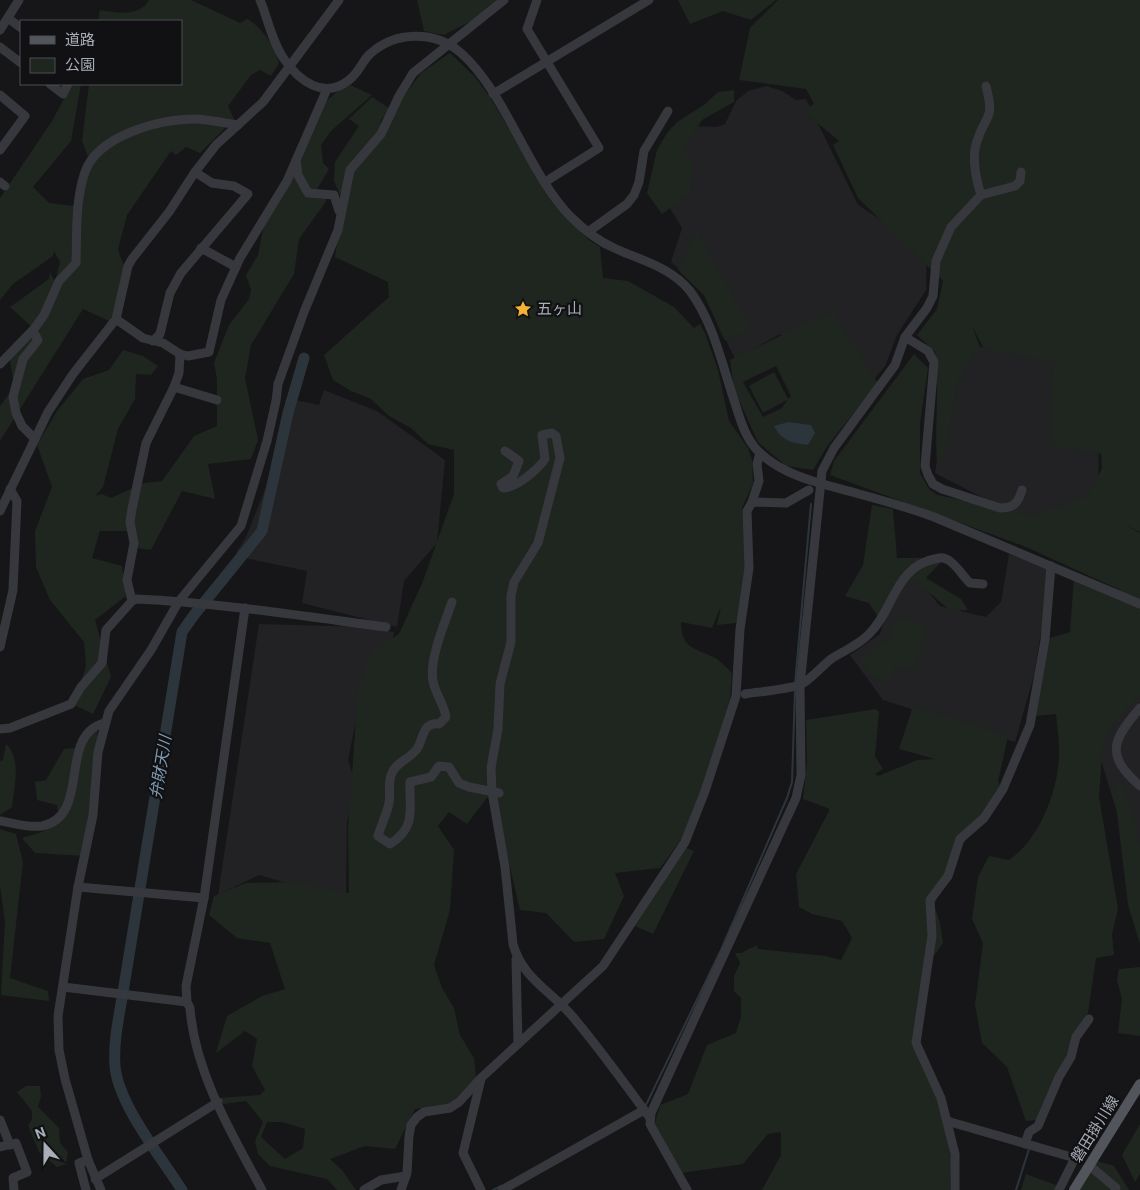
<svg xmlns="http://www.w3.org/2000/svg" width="1140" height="1190" font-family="Roboto,'Noto Sans JP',sans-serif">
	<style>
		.built { fill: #222225 }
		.green { fill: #1e261f; fill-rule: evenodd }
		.water { fill: #2c353c }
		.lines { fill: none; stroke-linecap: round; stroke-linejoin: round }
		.stream { stroke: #2c353c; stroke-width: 2 }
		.river { stroke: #2c353c; stroke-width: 11 }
		.minor { stroke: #37383d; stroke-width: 9 }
		.major { stroke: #53555c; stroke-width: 10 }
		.labels { text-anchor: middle; stroke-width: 4.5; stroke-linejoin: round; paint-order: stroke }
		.poi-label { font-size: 15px; fill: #a8adb8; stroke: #111113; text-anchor: start }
		.street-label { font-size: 15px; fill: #a8adb8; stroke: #111113 }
		.water-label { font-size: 16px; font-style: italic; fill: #7f9bb3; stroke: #111113 }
	</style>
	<rect width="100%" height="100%" fill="#161618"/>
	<g class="built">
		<path d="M767,86L782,91L796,100L806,99L858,205L927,250L926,290L897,335L885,366L871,383L807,381L780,334L735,359L702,290L671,262L682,228L667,203L673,138L692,126L717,127L725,124L736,101L748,91Z"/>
		<path d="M955,344L1099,361L1098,557L935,473Z"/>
		<path d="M324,390L377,411L445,460L437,543L404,581L397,627L302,603L307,571L245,558L236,553L246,537L276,462L286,398L319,405Z"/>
		<path d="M1009,554L1047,568L1044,613L1034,675L1015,742L883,700L850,655L880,634L893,591L914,575L940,606L986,617L1001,602Z"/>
		<path d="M259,624L367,627L394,632L388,664L365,677L348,760L357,789L347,821L346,900L259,875L218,895Z"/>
		<path d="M1140,665V888L1097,747Z"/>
	</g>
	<g class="green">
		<path d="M149,0H191L240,23L247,19C262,26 275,48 279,63L271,76L260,70L251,75L228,106L234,119L200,153L186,147L176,155L171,151L127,215L118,249L125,270L118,306L109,321L83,309L0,441V406L14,387L10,360L34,329L10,307L49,279L50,272L55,282L60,262L54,251L53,256L13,284L0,300V198L52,121L72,84H81L71,141L33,187L49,203L73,206L89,159L82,141L89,84H181V21H98L100,10C117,13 140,17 149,0Z"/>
		<path d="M417,0H497L479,17L444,35L424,31Z"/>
		<path d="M678,0H776L751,20L723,11L690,24Z"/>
		<path d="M778,0H1140V532L1125,525L1140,533V603L1118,589L1026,547L830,475L834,461L914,354L928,368L920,424V473L929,489L938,495L1032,516L1086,497L1102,469L1101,454L1054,447C1048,418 1050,392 1055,362L984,349L972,326L980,347L958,382L944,456L937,463C934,426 940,389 935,352L917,335L937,309L943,281L858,198L833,145L839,141L803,111L814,104L806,89L739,80L750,28Z"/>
		<path d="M450,53L475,77L491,99L553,203L589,240L600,247L603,278L628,281L674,307L694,328L700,324L705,333L718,370L729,421L748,448L752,460L753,484L742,508L747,589L736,623L717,625L721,606L712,628L681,622C681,651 698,648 717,659C722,663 727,668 732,673L730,698L715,751L684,836L660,868L615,873L624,896L604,939L574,942L546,913L520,910L493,794H490L467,824L449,812L438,826L454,850L450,910L434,965L442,988L454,1008L460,1035L474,1058L476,1078L450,1104L415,1109L395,1149L365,1146L330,1159L342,1170L356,1190H337L327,1179L270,1166L258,1154L255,1141L263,1122L246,1101L223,1104L220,1098L260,1095L265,1090L252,1066L257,1039L245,1031L216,1053L227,1016L262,996L285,989L270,943L237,938L209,915L214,896L246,883L295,882L349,893L348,829L358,691L371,652L399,634L423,581L454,494V450L428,444L411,428L389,416L371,399L351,391L333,380L324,355L389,297L388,282L335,257L343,202L334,181L335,162L359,126L349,119L372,97L389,108L379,124L393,111L421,73ZM267,1122H282L305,1129L303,1148L285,1159L261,1137Z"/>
		<path d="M350,85L372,95L331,131L321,145L323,163L329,169L316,191L327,197L325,203L299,239L294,274L251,345L245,378L258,440L251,459L208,464L215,499L182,491L151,550L136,548L128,531H100L92,558L122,566L126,596L95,620L111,677L93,714L74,705L86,666L84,642L50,600L36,567L35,531L52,487L37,445L57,411L83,379L109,370L123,350L143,356L158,366L151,375L136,374L135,399L118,429L103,487L95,496L102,494L111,498L144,483L162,481L194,436L217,426V379L214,363L229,325L249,299L251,290L246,275L258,255L264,224L324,103L338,91Z"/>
		<path d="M734,90V102L702,120L683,149L693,162L690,194L662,214L647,193L657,150L667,133L677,122L704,105L718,92Z"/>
		<path d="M697,230L751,330L725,341L704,295L678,270Z"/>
		<path d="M833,311L878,383L828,445L813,470L786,466L758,442L734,389L730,360ZM776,366L791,396L788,399L774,372L749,386L763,413L787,400L782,408L763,417L743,382Z"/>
		<path d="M872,505L893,509L897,558H945L926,578L961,599L968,610L951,611L913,579L890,600L880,620L869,603L845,596L863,565Z"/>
		<path d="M1074,576L1140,606V695L1115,721L1103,742L1099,797L1118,909L1112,934L1114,955L1096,958L1088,1013L1074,1033L1068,1056L1049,1089L1036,1120L1026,1121L1007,1067L982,1043L975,1005L983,943L972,919L978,877L989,856L1009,860C1039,840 1058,791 1059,756C1060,742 1057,728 1056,714L1035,716L1050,638L1070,632Z"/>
		<path d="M897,617L927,627L914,670L895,666L889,681L876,679L859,660L889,640Z"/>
		<path d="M913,706L1008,736L998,782L1003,789L982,814L953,860L934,905L940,923L943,943L933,957L914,1026L944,1112L951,1162L950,1190H762L781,1155V1132L768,1134L743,1164L682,1173L655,1123L660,1105L688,1094L707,1045L736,1033L741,1016V998L734,991V976L740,963L735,953H741L757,945L758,949L826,956L841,960L852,938L842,921L812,914L799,907L796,874L830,809L803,799L807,762L806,720L876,709L879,712L875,756L883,769L875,774L878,776L917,760L935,759L899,749Z"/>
		<path d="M98,725L92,820L84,856L35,853L22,838L42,832L59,822L57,805L37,800L35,782L46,780L64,749L76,748Z"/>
		<path d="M6,744C22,758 14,788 12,807L0,815V761L3,760Z"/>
		<path d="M1124,785L1140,845V944L1128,905L1114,788Z"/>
		<path d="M0,829L16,834L23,862L10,978L48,991L49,1001L1,995L5,922L0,885Z"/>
		<path d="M685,847L694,851L653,934L635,926Z"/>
		<path d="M1140,967V1036L1118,1033L1122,999L1117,980L1119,969Z"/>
		<path d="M26,1086H40L41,1096L38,1107L59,1128L60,1143L68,1152L66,1164L57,1167L39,1152L28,1125L32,1119V1111L17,1092Z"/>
		<path d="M1140,1124V1174L1135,1182L1122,1155Z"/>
		<path d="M1094,1160L1114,1166L1129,1190H1073Z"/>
		<path d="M1026,1174L1061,1187L1059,1190H1021Z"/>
	</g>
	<path class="water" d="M788,422L811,425L815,433L808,445C792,443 782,441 774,426Z"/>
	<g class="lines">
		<g class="stream">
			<path d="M795,684L811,504"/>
			<path d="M645,1107L721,950L787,798L792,782L795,689"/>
			<path d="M493,1190L501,1186"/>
			<path d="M1016,1190L1029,1149"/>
		</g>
		<path class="river" d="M182,1190C161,1157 118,1104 115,1066C113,1040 120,1012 124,986L182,632L194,615L262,531L288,413L304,358"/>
		<g class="minor">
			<path d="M260,0C268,19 272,42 284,59C299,81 324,100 349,80C359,73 362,61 370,54C395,31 435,30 461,53C506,93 527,171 570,216C582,228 598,241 614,248C640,260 671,267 690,291C713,322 722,364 734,400C740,419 745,439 760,453C787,478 825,484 859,494C885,501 910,508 934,517L1140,604"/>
			<path d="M537,0L527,29L599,148L545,182"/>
			<path d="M8,18L21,28"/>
			<path d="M0,30L19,0"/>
			<path d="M0,47L21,63"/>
			<path d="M50,84L63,94L68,84"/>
			<path d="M493,94L649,0"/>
			<path d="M0,95L25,116L0,150"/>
			<path d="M296,160L298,175L308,193L334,195L339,211"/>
			<path d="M0,182L5,186"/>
			<path d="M981,195C976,179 971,158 977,141C986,113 995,121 986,86"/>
			<path d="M588,232L627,204L634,195L639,182L644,151L668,111"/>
			<path d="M201,248L236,267"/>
			<path d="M116,319L143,338L163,343L180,354L188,356L209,352L221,300L240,258L287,181L327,89"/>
			<path d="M33,331L38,340L23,359L13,397L16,413L22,426L35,439"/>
			<path d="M905,337L928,351L934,362L925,466L928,475L933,484L942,489L1000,508C1014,508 1018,503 1022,490"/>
			<path d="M153,341L160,334L170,293L181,273L248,194L234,186L212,183L195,172"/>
			<path d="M0,364L34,329L44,315L59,281L76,263C77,233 75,201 85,172C98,135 162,118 197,119C210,120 225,123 238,125"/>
			<path d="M174,387L217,400"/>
			<path d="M505,451L519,461L513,476L501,484L503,488C517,488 538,469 545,459L542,435L552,433L556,436L560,458L538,543L514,582L511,596V642L500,684L498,729L491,768L492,792L505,867L513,944C522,978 551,991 573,1017C600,1049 625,1084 650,1118"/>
			<path d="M752,502L759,481L757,464L760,453"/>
			<path d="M0,511L48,412L73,374L116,319L128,266L132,259L169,212L195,172L216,145L263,102L339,0"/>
			<path d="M132,601L127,580L134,543L130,522L132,509L146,443L174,387L179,373L180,354"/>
			<path d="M452,602C445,622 429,659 433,681C435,693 444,704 446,717L439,724C422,722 424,738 417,749C410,759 396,762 392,773C387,783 391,793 389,803C387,814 381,825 378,836L390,844C417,827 409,809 410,782L431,777L439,766L449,767L459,783L469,787L499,793"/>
			<path d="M245,608L204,898L186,986L187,1002L190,1008C195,1073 232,1134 262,1190"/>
			<path d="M0,647L13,590L17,501L10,489"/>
			<path d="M745,694C757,692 792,689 802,684C812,678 821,667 831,659C843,651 859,645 869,634C895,609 894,565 939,558C952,556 962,576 970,583L983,584"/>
			<path d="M1140,708C1112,741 1105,755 1140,786"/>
			<path d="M0,729L10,728L71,704L81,687L102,663L106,630L132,601L136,599C220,603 303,616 386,627"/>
			<path d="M0,821C13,823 29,828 42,826C92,816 57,736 104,723"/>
			<path d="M78,887L204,898"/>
			<path d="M516,959L518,1044"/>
			<path d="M63,987L187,1002"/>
			<path d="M0,1120L10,1145"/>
			<path d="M947,1121L1075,1158L1059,1190"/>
			<path d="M1025,1144L1029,1132L1038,1126L1059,1077L1071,1057L1076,1037L1089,1019"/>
			<path d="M0,1147L16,1143L27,1172L13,1178L14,1190"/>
			<path d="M1090,1166L1116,1188"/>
			<path d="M95,1179L218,1102"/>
			<path d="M86,1190L79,1163L88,1160"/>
			<path d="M101,1190L88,1160L65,1079L59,1050L58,1016L78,887L93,815L98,752L109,711L151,650L179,601L241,526L267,441L276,401L278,384L304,312L338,230L350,170L381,134L399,96L413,73L504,0"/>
			<path d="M364,1190L381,1180L406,1176"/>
			<path d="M401,1190L407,1173L409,1136L411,1125L417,1117L424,1112L450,1108L459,1102L481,1078L603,966L685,842L705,791L736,696L740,629L749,568L747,511L752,502L786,503L809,490"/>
			<path d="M481,1190L463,1153L481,1079"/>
			<path d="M502,1190L644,1110"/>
			<path d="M687,1190L650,1124L651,1113L796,798L801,775L800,685L822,471L834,448L895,365L905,337L927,308L933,296L936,261L951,227L981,195L1015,186L1020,181L1021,172"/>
			<path d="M955,1190V1154L941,1098L916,1043L932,936L930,900L948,876L960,839L984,818L1003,789L1030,725L1045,640L1051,566"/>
		</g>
		<path class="major" d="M1074,1190L1140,1084"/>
	</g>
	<defs>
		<g id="sight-bare" transform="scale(1.35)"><path d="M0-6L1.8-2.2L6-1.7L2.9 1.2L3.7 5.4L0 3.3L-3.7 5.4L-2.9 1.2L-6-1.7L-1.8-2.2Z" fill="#f2b134" stroke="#111113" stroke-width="2.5" paint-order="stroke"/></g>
	</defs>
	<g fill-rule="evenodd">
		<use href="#sight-bare" x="523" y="309"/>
	</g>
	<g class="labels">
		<g class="poi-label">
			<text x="537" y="314">五ヶ山</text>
		</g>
		<g class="street-label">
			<text transform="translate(1095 1129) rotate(-58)" y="5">磐田掛川線</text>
		</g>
		<g class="water-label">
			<text transform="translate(160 767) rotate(-81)" y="6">弁財天川</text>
		</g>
	</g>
	<rect x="20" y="20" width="162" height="65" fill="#111113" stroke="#4d4f55"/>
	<rect x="30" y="36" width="25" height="8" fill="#53555c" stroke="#4d4f55"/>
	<text x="65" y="45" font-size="15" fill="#a8adb8">道路</text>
	<rect x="30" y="58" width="25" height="15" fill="#1e261f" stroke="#4d4f55"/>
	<text x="65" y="70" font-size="15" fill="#a8adb8">公園</text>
	<g transform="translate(45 1145) rotate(339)" stroke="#111113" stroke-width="4" paint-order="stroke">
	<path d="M0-4L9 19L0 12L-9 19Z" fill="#a8adb8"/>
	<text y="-8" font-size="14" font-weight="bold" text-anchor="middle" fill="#a8adb8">N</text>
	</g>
</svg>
